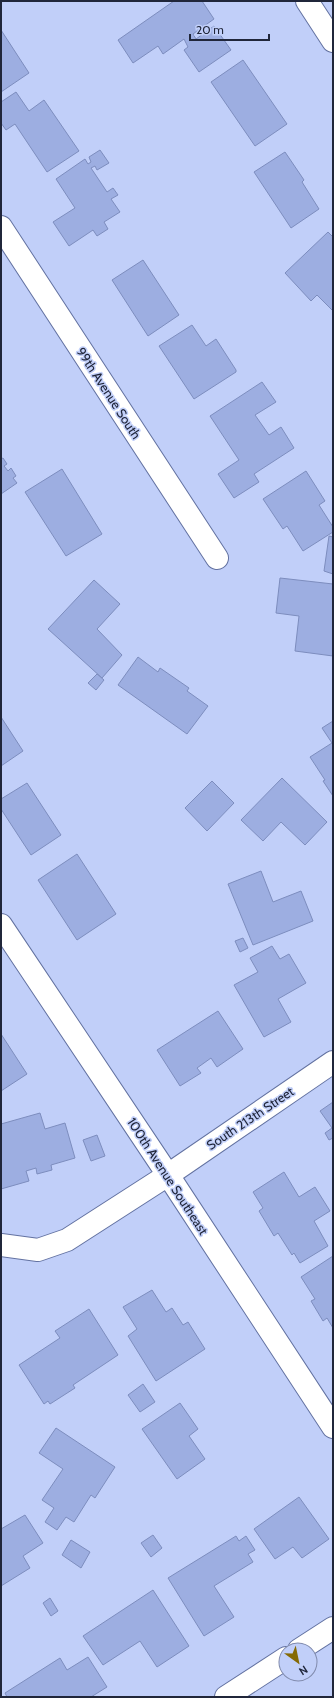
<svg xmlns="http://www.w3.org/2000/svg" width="334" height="1698" font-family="Cabin,sans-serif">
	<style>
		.building { fill: #9daee1; stroke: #7d8dbe }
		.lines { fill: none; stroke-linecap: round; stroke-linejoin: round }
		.minor-casing { stroke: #6372a1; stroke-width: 24 }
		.tertiary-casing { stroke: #6372a1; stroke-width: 24 }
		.minor { stroke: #fff; stroke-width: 22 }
		.tertiary { stroke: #fff; stroke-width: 22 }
		.labels { text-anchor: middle; stroke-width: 3; stroke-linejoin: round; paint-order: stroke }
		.street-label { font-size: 13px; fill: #20263a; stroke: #c1cff9 }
	</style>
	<rect width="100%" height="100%" fill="#c1cff9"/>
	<g class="building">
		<path d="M174,1H202L214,19L193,34L196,39L214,26L231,50L199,72L184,50L188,47L184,39L163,54L158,46L133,63L118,40Z"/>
		<path d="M1,30L29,73L1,92Z"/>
		<path d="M243,60L287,124L255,146L211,82Z"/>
		<path d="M16,92L29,111L44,100L79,151L47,172L15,124L6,130L1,123V102Z"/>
		<path d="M100,150L109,163L97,170L95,166L91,168L107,192L113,188L118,195L111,199L120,212L104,222L108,229L97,236L93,230L69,246L53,222L75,208L56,179L85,159L88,164L91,162L89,157Z"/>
		<path d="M285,152L304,180L302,182L319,209L291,228L254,172Z"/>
		<path d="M328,232L333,237V311L317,295L311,301L285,273Z"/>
		<path d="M143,260L179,315L148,336L112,280Z"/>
		<path d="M192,325L206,346L216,339L236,370V372L194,399L159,346Z"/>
		<path d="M262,382L276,402L255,415L269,435L281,427L294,448L254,474L259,482L234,498L218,474L239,460L210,416Z"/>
		<path d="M3,458L7,464L4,466L8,471L11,468L16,476L13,478L17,483L1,494V459Z"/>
		<path d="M62,469L102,534L66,556L25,492Z"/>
		<path d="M306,471L325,501L319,505L333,527V532L303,551L287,526L283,529L263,499Z"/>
		<path d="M329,536L333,537V574L324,571Z"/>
		<path d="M280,578L333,584V656L295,651L299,616L276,613Z"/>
		<path d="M94,580L120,604L97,629L122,655L102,678L48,629Z"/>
		<path d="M138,657L158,672L160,668L189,688L187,691L208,706L187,734L118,685Z"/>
		<path d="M97,674L104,680L96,690L88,683Z"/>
		<path d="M1,717L23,751L1,766Z"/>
		<path d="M333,721V796L323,781L325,780L310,757L332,743L322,728Z"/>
		<path d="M282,778L327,822L305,845L281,822L263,841L241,820Z"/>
		<path d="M212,781L234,803L207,831L185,808Z"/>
		<path d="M27,783L61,835L31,855L1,809V799Z"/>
		<path d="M77,854L116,914L77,940L38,880Z"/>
		<path d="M261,871L273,902L301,891L313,921L253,945L228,884Z"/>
		<path d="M243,938L248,948L240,952L235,941Z"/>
		<path d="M272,946L280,959L289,954L306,983L278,999L291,1022L264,1037L234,985L258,972L250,958Z"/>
		<path d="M218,1011L243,1049L217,1067L211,1058L197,1068L201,1073L180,1086L157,1050Z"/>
		<path d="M1,1034L27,1074L1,1091Z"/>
		<path d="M333,1102V1138L329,1140L325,1133L332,1128L320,1111Z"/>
		<path d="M40,1113L45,1129L65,1123L75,1158L51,1165L52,1170L37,1174L36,1168L26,1171L29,1181L1,1189V1124Z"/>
		<path d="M97,1135L105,1156L91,1161L83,1140Z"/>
		<path d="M284,1172L299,1197L315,1187L330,1211L314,1221L328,1246L300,1263L294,1253L292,1255L278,1233L274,1236L259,1211L263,1208L253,1192Z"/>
		<path d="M333,1256V1328L327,1318L323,1321L311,1301L315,1299L301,1277Z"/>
		<path d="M152,1290L166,1312L172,1308L183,1325L188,1322L205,1349L156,1381L128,1336L137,1329L123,1307Z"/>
		<path d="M89,1309L118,1355L73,1385L75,1388L50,1404L48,1401L44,1404L19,1365L60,1338L55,1331Z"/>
		<path d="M143,1384L155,1402L140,1412L128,1395Z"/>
		<path d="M180,1403L198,1429L189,1436L205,1459L177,1479L142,1429Z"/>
		<path d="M56,1428L115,1467L95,1498L91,1495L74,1522L66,1517L57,1530L45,1522L54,1508L42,1500L63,1469L39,1453Z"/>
		<path d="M299,1497L329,1539L302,1558L293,1547L275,1559L254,1529Z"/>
		<path d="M25,1515L43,1543L23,1556L30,1568L1,1586V1529Z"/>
		<path d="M153,1535L162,1548L151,1557L141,1543Z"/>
		<path d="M236,1536L239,1541L246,1536L255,1550L248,1554L253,1562L214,1586L234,1617L204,1636L168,1578Z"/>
		<path d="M71,1540L90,1552L81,1568L62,1555Z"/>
		<path d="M153,1590L189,1646L157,1667L140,1641L103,1665L83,1636Z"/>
		<path d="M50,1598L58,1611L51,1616L43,1603Z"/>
		<path d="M88,1657L107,1687L91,1697H7L5,1693L60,1658L67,1670Z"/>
	</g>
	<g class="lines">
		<g class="minor-casing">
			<g id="minor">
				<path d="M307,1L333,41"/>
				<path d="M1,227L217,558"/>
				<path d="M1,1245L38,1250L67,1240L168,1175L333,1062"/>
				<path d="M299,1650L333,1628"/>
				<path d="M226,1697L286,1658"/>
			</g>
		</g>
		<g class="tertiary-casing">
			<path id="tertiary" d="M1,925L168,1175L333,1427"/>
		</g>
		<use href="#minor" class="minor"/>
		<use href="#tertiary" class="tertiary"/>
	</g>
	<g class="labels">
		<g class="street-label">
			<text transform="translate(109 393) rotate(57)" y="5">99th Avenue South</text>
			<text transform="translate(250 1118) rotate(-34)" y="5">South 213th Street</text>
			<text transform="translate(168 1176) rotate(57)" y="5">100th Avenue Southeast</text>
		</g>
	</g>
	<rect width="334" height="1698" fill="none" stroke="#20263a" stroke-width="4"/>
	<g transform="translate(298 1662) rotate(147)"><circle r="19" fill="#c1cff9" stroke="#818bad"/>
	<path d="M0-3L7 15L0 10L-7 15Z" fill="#856a05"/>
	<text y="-6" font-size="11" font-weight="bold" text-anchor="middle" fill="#20263a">N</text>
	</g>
	<path d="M190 34v6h79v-6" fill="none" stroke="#20263a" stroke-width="2"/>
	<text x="196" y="34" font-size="12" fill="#20263a" stroke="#c1cff9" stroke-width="3" paint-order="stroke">20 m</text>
</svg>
